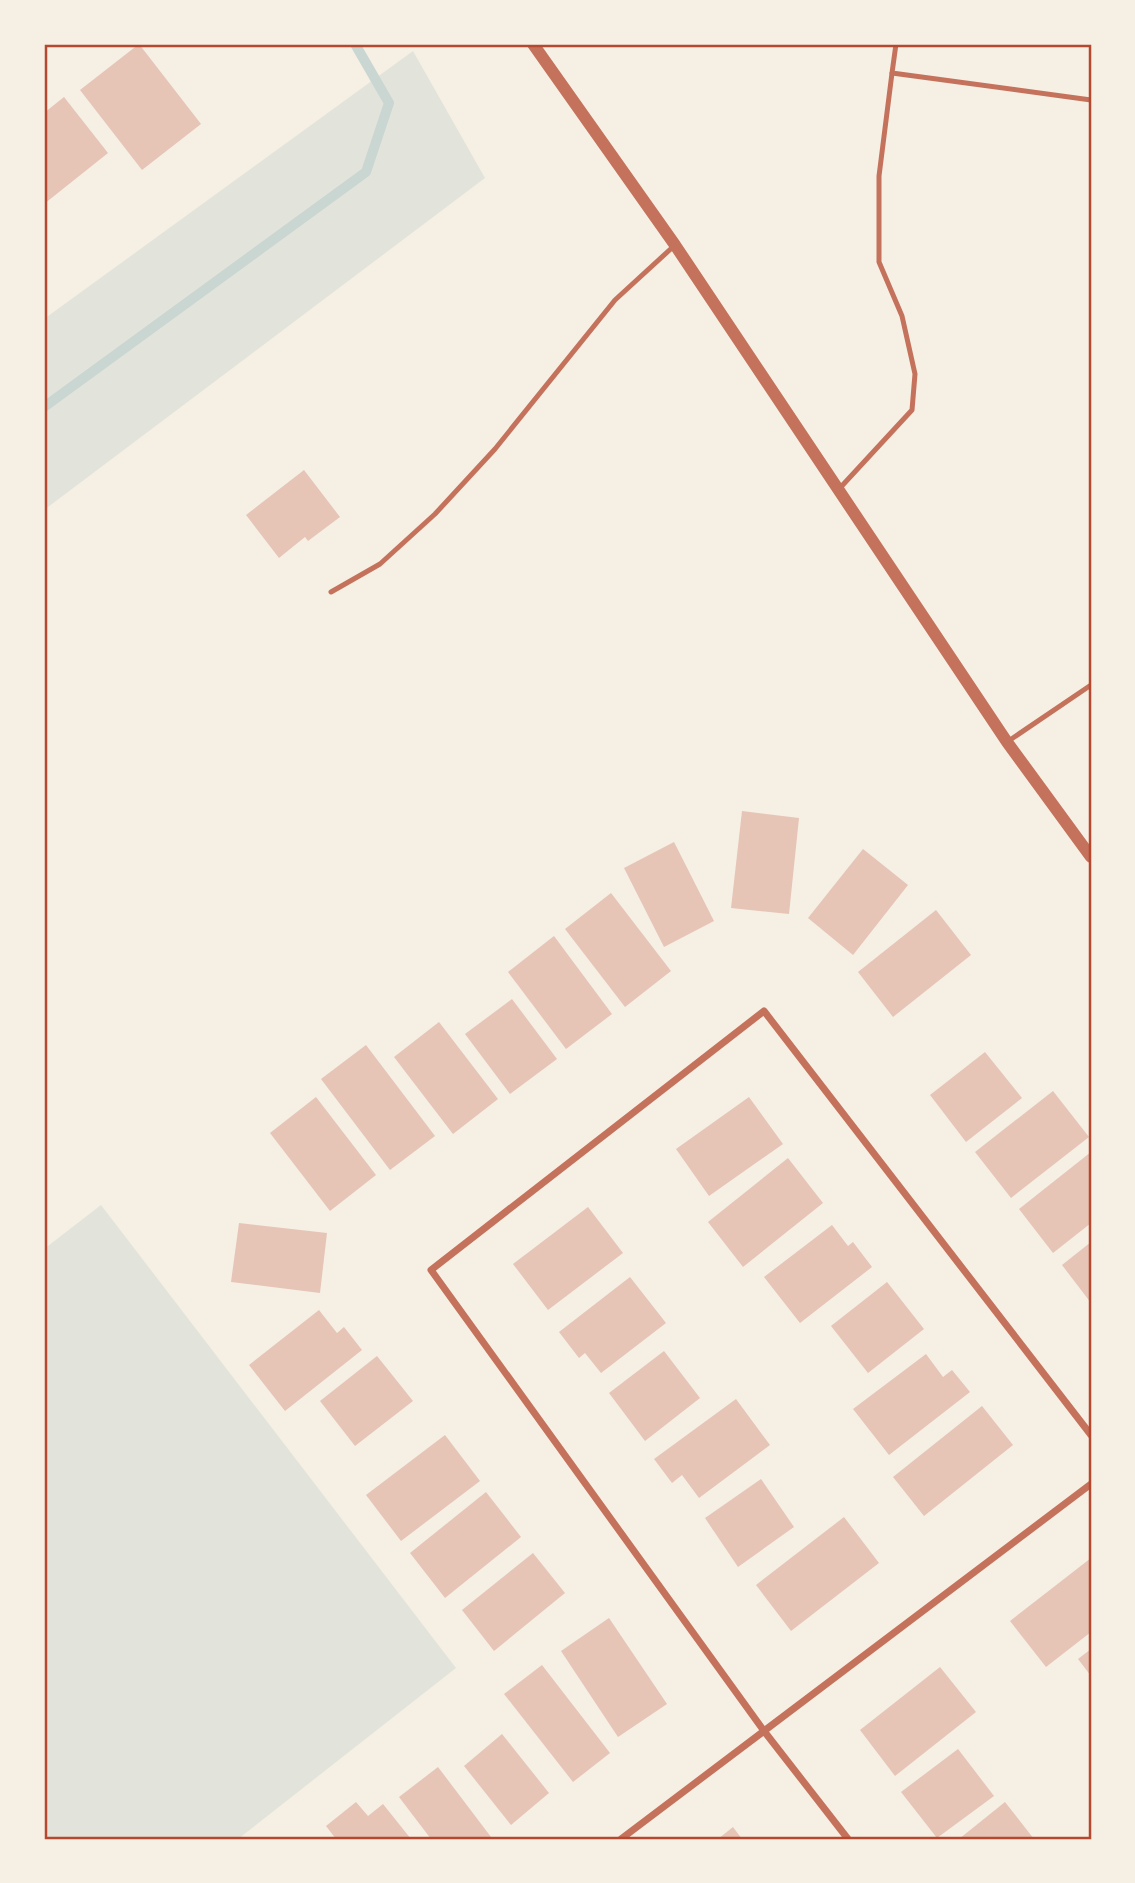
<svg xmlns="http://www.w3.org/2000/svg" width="1135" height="1883" font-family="Jost,sans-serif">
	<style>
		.green { fill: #e2e4dc }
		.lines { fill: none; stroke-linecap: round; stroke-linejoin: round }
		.stream { stroke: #c9d6d2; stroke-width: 10 }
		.building { fill: #e6c5b7 }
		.service { stroke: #c5725c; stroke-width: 5 }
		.minor { stroke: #c5725c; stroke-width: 7 }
		.tertiary { stroke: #c5725c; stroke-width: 12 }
		.neatline { fill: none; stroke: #b5482f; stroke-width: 2.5 }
	</style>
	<rect width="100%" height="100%" fill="#f6efe4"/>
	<g class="green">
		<path d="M413,51L485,178L44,510V319Z"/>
		<path d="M101,1205L456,1668L238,1839H44V1249Z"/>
	</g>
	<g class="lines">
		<path class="stream" d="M44,407L366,172L389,103L355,44"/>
	</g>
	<g class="building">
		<path d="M139,44L201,124L142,170L80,90Z"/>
		<path d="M64,97L108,153L44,204V113Z"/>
		<path d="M304,470L340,517L308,541L305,537L279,558L246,515Z"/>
		<path d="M742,811L799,818L789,914L731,908Z"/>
		<path d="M674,842L714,921L664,947L624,868Z"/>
		<path d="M863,849L908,885L853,955L808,918Z"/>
		<path d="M611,893L671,971L625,1007L565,929Z"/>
		<path d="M936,910L971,955L893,1017L858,972Z"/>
		<path d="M554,936L612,1014L566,1049L508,972Z"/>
		<path d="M512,999L557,1059L510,1094L465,1034Z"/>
		<path d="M439,1022L498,1099L453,1134L394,1057Z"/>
		<path d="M366,1045L435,1136L390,1170L321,1079Z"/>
		<path d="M985,1052L1022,1098L966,1142L930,1095Z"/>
		<path d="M1053,1091L1089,1137L1011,1198L975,1152Z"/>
		<path d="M316,1097L376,1175L330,1211L270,1133Z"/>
		<path d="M749,1097L783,1144L709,1196L676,1149Z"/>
		<path d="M1091,1152V1223L1053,1253L1019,1209Z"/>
		<path d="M788,1158L823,1203L743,1267L708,1222Z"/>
		<path d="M588,1207L623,1253L548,1310L513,1264Z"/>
		<path d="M239,1223L327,1233L320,1293L231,1282Z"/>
		<path d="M832,1225L848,1246L853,1242L872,1267L800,1323L764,1277Z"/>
		<path d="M1091,1242V1303L1062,1265Z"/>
		<path d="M630,1277L666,1323L601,1373L585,1353L579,1358L559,1332Z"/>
		<path d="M887,1282L924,1329L868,1373L831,1326Z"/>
		<path d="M319,1310L337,1333L344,1327L362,1350L285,1411L249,1365Z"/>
		<path d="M664,1351L700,1398L645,1441L609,1393Z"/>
		<path d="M926,1354L943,1377L952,1370L970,1392L889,1455L853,1409Z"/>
		<path d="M377,1356L413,1401L355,1446L320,1401Z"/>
		<path d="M736,1399L770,1445L699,1498L682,1475L672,1483L654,1459Z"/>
		<path d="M982,1406L1013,1445L924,1516L893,1477Z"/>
		<path d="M445,1435L480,1481L401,1541L366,1495Z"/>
		<path d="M761,1479L794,1527L738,1567L705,1518Z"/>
		<path d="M486,1492L521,1537L445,1598L410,1553Z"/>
		<path d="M844,1517L879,1563L791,1631L756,1585Z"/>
		<path d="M533,1553L565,1593L494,1651L462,1610Z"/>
		<path d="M1091,1558V1632L1046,1667L1010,1621Z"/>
		<path d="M609,1618L667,1704L618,1737L561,1651Z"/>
		<path d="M1091,1649V1676L1078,1659Z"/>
		<path d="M542,1665L610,1753L573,1782L504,1694Z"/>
		<path d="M940,1667L976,1712L895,1776L860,1730Z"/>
		<path d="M502,1734L549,1793L511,1825L464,1766Z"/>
		<path d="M958,1749L994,1796L937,1838L901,1792Z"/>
		<path d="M438,1767L491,1837L488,1839H431L399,1797Z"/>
		<path d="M356,1802L368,1816L383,1804L411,1839H336L326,1826Z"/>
		<path d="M1005,1802L1034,1839H959Z"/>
		<path d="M733,1827L742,1839H718Z"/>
	</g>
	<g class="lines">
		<g class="service">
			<path d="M896,44L892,73L1091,100"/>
			<path d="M839,489L912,410L915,374L902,316L879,262V176L892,73"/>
			<path d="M331,592L380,564L435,514L495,449L615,300L675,245"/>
			<path d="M1007,742L1091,685"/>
		</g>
		<g class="minor">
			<path d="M621,1839L1091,1484"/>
			<path d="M848,1839L764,1731L431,1270L764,1011L1091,1435"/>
		</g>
		<path class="tertiary" d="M533,44L675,245L1007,742L1091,857"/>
	</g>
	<rect width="1135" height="1883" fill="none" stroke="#f6efe4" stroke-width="91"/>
	<rect x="46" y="46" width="1044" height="1792" class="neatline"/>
</svg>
